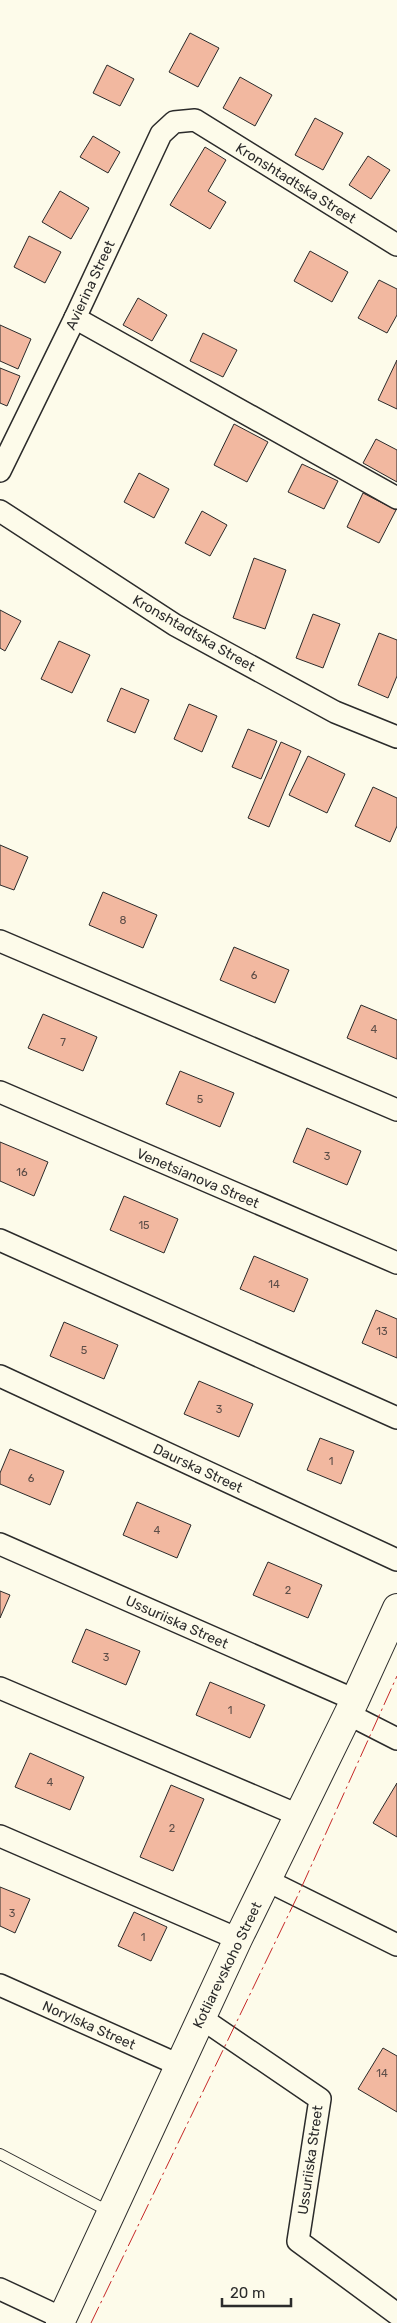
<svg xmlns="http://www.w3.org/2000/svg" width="397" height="2323" font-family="Rubik,sans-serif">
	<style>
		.building { fill: #f2b8a0; stroke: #2b2b2b }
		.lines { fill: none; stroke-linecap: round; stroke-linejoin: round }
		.lane-casing { stroke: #2b2b2b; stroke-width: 12 }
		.street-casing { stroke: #2b2b2b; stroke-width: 24 }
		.secondary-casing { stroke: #2b2b2b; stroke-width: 30 }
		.lane { stroke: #fdfbea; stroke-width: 10 }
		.street { stroke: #fdfbea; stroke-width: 21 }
		.secondary { stroke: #fdfbea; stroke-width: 28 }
		.power { stroke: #c62828; stroke-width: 1; stroke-dasharray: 18 4 2.5 4; stroke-linecap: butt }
		.labels { text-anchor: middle; stroke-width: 4; stroke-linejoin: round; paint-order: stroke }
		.number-label { font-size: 11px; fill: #5d4e48 }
		.street-label { font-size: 14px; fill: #2b2b2b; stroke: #fdfbea }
	</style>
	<rect width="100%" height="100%" fill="#fdfbea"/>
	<g class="building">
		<path d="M190,33L219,48L198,87L169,72Z"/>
		<path d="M107,65L134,79L120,106L93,93Z"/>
		<path d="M240,77L272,95L255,126L223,108Z"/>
		<path d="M315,118L343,133L323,170L295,155Z"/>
		<path d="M93,136L120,152L108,173L80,157Z"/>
		<path d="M205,147L226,160L208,191L226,202L210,229L170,205Z"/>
		<path d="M368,156L390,170L371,199L349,185Z"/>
		<path d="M60,191L89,208L71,239L42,222Z"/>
		<path d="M29,236L61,252L45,283L14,267Z"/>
		<path d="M310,251L348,272L332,302L294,281Z"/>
		<path d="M379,280L397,289V315L387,333L358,318Z"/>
		<path d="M138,298L167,315L152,341L123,325Z"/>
		<path d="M0,325L31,339L18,369L0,361Z"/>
		<path d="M203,333L237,350L223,377L190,361Z"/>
		<path d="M397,360V409L378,400Z"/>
		<path d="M0,368L20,376L7,406L0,403Z"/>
		<path d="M234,424L268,442L247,482L214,465Z"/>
		<path d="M376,439L397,450V482L363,463Z"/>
		<path d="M302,464L338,481L324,509L288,492Z"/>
		<path d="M139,473L169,489L154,518L124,502Z"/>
		<path d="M363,493L396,510L379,543L347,527Z"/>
		<path d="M202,511L227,525L210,556L185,543Z"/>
		<path d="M254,558L286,570L265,629L233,618Z"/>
		<path d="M0,610L21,621L5,651L0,648Z"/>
		<path d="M313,614L340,624L323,668L296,658Z"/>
		<path d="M379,633L397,640V676L388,698L358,685Z"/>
		<path d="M59,641L90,655L72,693L41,679Z"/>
		<path d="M121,688L149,700L135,733L107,721Z"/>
		<path d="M189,704L217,716L202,752L174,739Z"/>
		<path d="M248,729L277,741L261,779L232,767Z"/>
		<path d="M281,742L301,751L269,827L248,818Z"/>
		<path d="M308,756L345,774L327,813L289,795Z"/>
		<path d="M373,787L397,798V826L390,842L355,826Z"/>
		<path d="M0,845L28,857L14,890L0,885Z"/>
		<path d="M103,892L157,915L143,948L89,925Z"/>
		<path d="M234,947L289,970L275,1003L220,980Z"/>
		<path d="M361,1005L397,1020V1059L347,1038Z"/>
		<path d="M43,1014L97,1037L83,1071L28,1048Z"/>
		<path d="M180,1071L234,1093L220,1127L166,1104Z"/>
		<path d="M307,1128L361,1151L347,1185L293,1162Z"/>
		<path d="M0,1142L48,1162L34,1196L0,1181Z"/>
		<path d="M124,1196L178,1219L164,1253L110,1230Z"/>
		<path d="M254,1256L308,1279L294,1312L240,1289Z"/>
		<path d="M376,1310L397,1319V1358L362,1343Z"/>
		<path d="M64,1322L118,1345L104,1379L50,1356Z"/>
		<path d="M199,1381L253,1404L239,1437L184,1414Z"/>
		<path d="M320,1438L354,1451L341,1484L307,1470Z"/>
		<path d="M10,1449L64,1471L50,1505L0,1484V1473Z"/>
		<path d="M137,1502L191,1525L177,1558L123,1535Z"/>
		<path d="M268,1562L322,1585L308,1618L253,1595Z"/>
		<path d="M0,1591L10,1595L0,1618Z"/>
		<path d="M86,1629L140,1651L126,1685L72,1662Z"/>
		<path d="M210,1682L265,1705L250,1738L196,1715Z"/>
		<path d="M30,1753L84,1777L70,1810L15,1787Z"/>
		<path d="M397,1783V1837L373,1823Z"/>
		<path d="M171,1785L204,1799L173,1871L140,1857Z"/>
		<path d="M0,1887L30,1899L15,1933L0,1926Z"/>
		<path d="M134,1912L167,1927L151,1961L118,1946Z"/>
		<path d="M383,2048L397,2056V2112L358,2089Z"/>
	</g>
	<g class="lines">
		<g class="lane-casing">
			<path id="lane" d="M0,2154L110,2212"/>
		</g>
		<g class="street-casing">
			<g id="street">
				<path d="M75,318L397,498"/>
				<path d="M0,471L75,318L161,134L174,122L195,120L397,245"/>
				<path d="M0,511L175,625L335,712L397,737"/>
				<path d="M0,941L397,1110"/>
				<path d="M0,1092L397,1263"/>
				<path d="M0,1240L397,1418"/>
				<path d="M0,1376L397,1560"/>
				<path d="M0,1544L355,1700"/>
				<path d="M0,1688L298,1815"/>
				<path d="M348,1714L397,1739"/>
				<path d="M0,1836L238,1939"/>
				<path d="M268,1881L397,1945"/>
				<path d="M0,1985L179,2065"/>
				<path d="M201,2018L320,2099L298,2241L397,2314"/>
				<path d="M0,2289L62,2318"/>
			</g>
		</g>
		<g class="secondary-casing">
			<path id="secondary" d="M60,2323L238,1939L355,1700L397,1608"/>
		</g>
		<use href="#lane" class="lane"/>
		<use href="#street" class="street"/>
		<use href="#secondary" class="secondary"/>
		<path class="power" d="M91,2323L298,1895L397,1676"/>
	</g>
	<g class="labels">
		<g class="number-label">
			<text x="123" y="924">8</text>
			<text x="254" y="979">6</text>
			<text x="374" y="1033">4</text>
			<text x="63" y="1046">7</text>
			<text x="200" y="1103">5</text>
			<text x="327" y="1160">3</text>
			<text x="22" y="1176">16</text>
			<text x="144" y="1229">15</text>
			<text x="274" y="1288">14</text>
			<text x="382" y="1335">13</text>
			<text x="84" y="1354">5</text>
			<text x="219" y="1413">3</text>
			<text x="331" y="1465">1</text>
			<text x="31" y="1482">6</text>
			<text x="157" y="1534">4</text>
			<text x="288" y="1594">2</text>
			<text x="106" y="1661">3</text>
			<text x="230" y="1714">1</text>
			<text x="50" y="1786">4</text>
			<text x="172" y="1832">2</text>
			<text x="12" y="1917">3</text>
			<text x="143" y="1941">1</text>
			<text x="382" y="2077">14</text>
		</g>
		<g class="street-label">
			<text transform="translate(296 183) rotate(32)" y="5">Kronshtadtska Street</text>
			<text transform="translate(90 285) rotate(-65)" y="5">Avierina Street</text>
			<text transform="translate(194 633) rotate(30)" y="5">Kronshtadtska Street</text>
			<text transform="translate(198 1178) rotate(23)" y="5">Venetsianova Street</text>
			<text transform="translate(198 1468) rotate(25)" y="5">Daurska Street</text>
			<text transform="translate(177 1622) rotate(24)" y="5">Ussuriiska Street</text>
			<text transform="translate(227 1965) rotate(-64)" y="5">Kotliarevskoho Street</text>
			<text transform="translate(89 2025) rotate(24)" y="5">Norylska Street</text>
			<text transform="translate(310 2160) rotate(-82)" y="5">Ussuriiska Street</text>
		</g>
	</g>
	<path d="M222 2298v8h69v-8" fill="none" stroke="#2b2b2b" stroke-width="2.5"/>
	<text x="230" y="2298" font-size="15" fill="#2b2b2b" stroke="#fdfbea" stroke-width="4" paint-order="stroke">20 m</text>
</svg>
